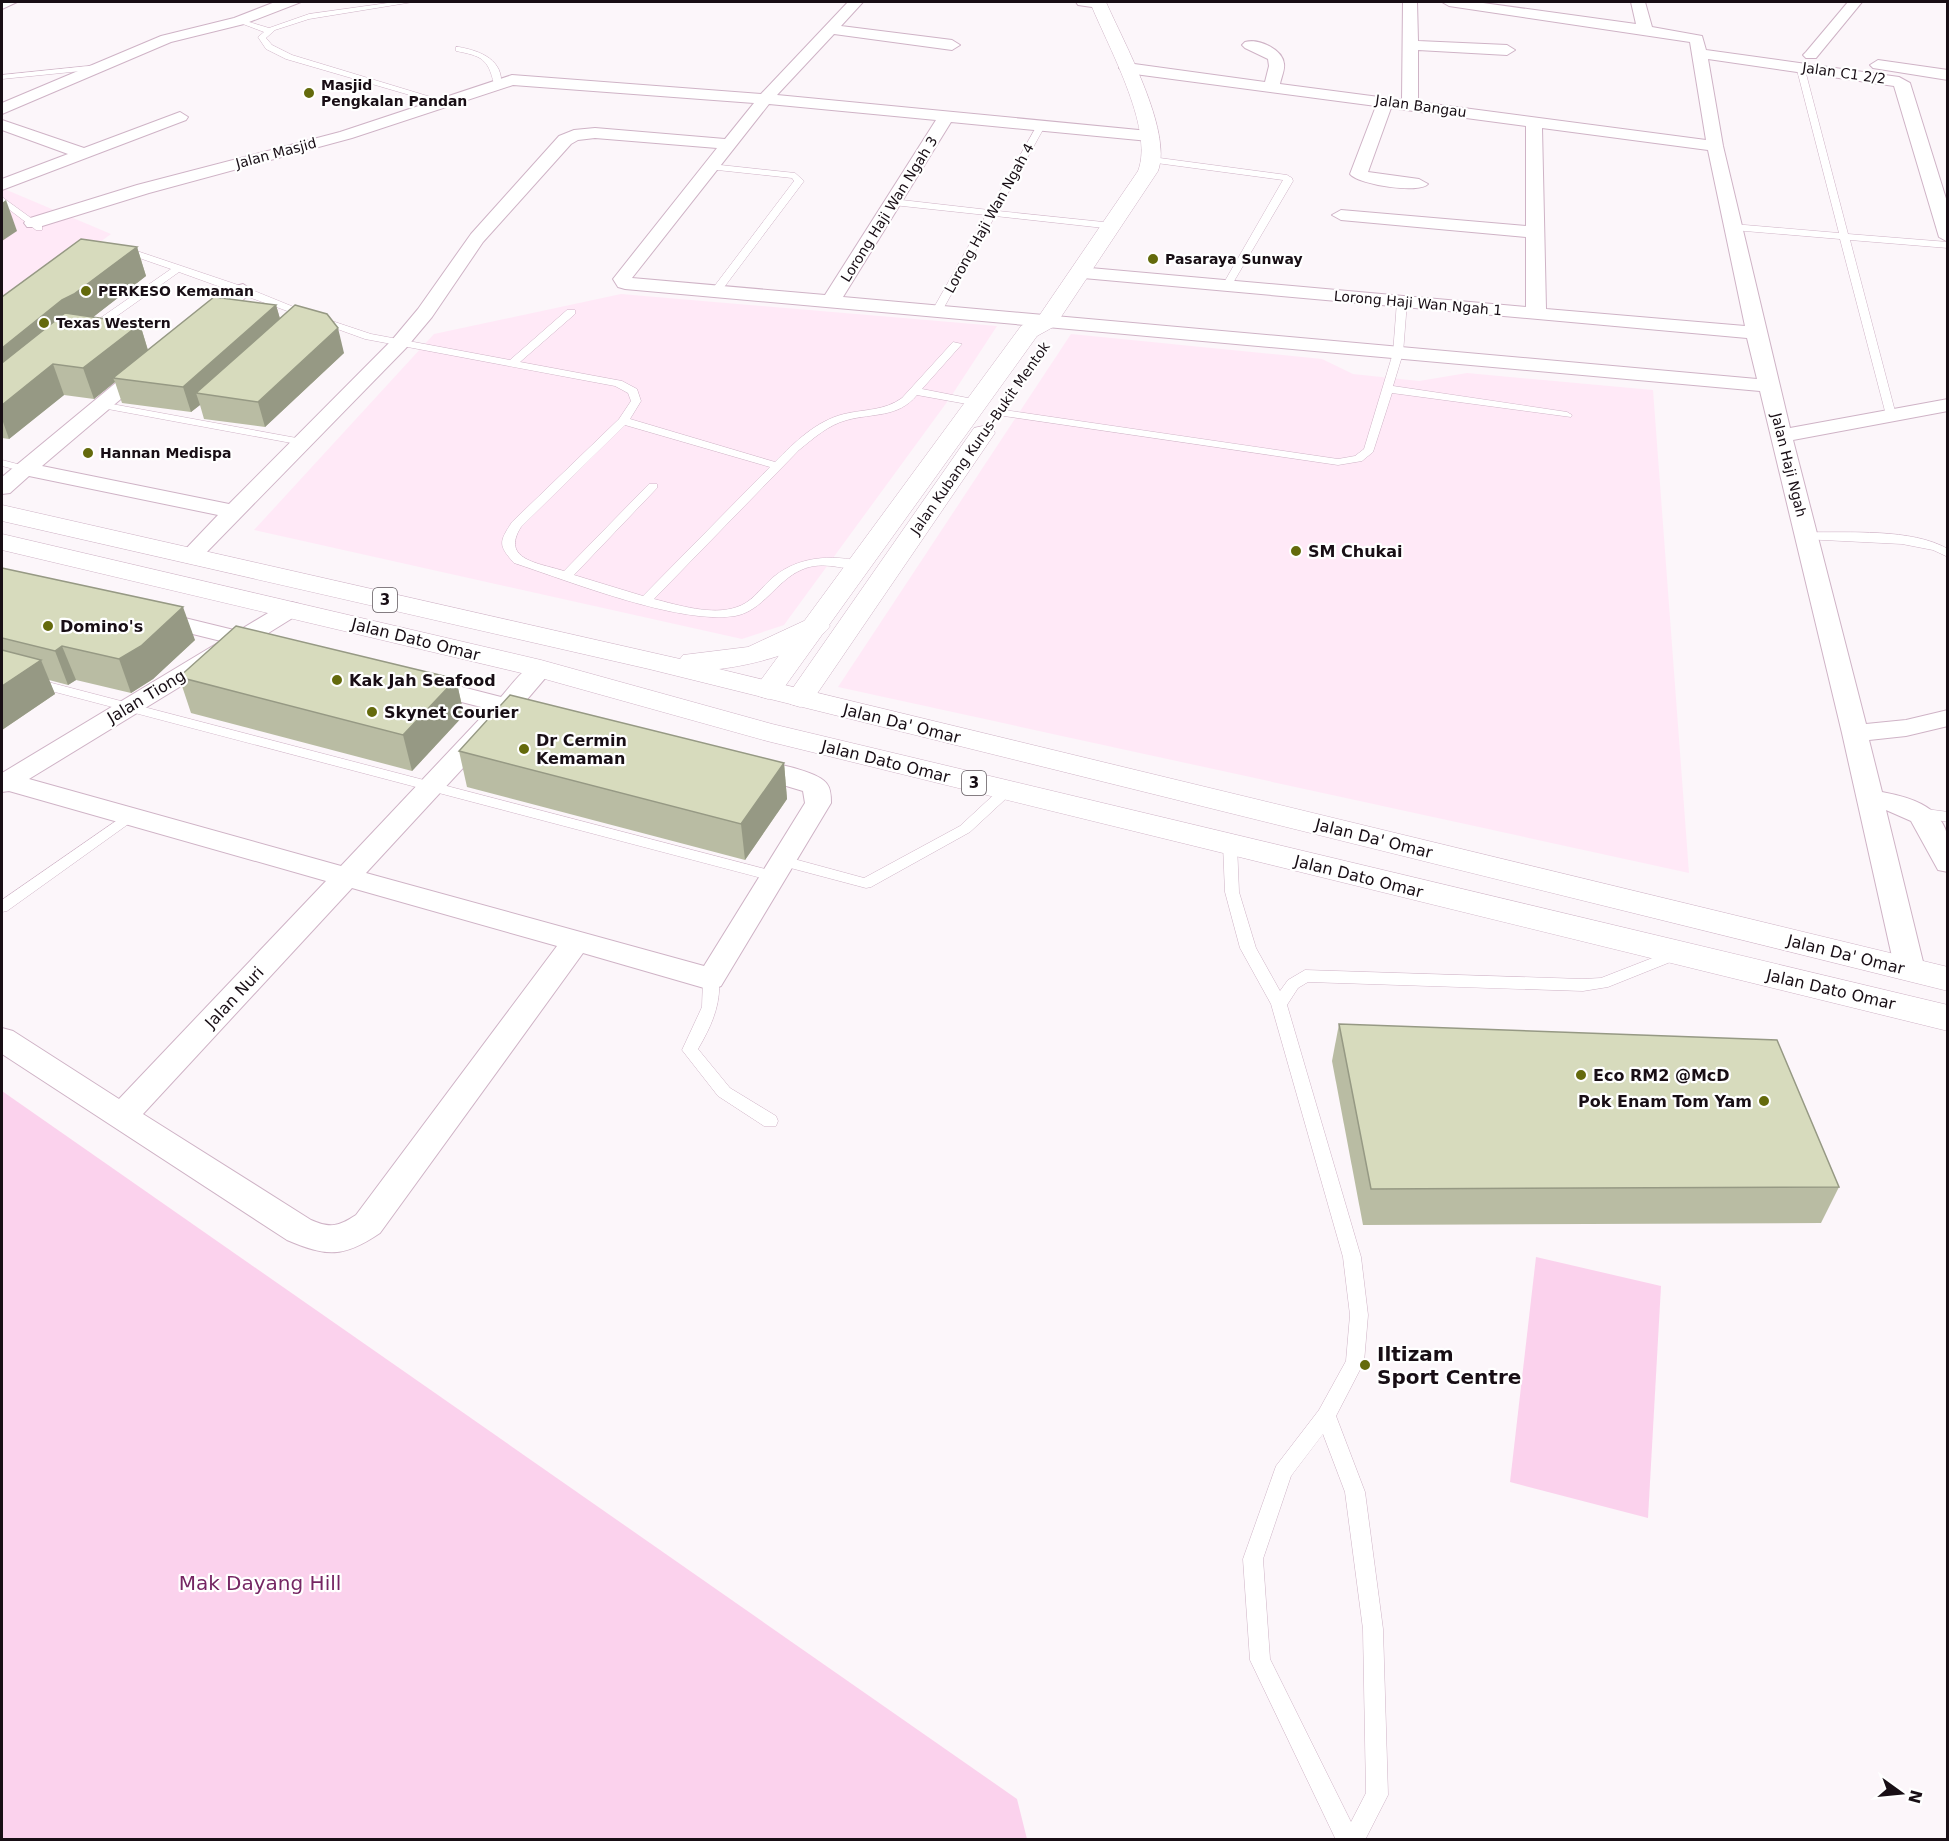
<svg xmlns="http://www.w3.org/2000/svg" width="1949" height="1841" font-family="'DejaVu Sans',sans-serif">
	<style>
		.built { fill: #ffe9f7 }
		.green { fill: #fbd2ed }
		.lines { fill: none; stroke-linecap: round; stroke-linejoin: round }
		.lane-casing { stroke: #cfb3c6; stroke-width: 1 }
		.street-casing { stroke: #cfb3c6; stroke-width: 2 }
		.secondary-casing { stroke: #cfb3c6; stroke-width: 1 }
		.highway-casing { stroke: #cfb3c6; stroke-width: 1 }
		.lane { fill: #fff; fill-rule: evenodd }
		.street { fill: #fff; fill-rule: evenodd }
		.secondary { fill: #fff; fill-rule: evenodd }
		.highway { fill: #fff; fill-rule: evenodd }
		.wall { fill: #b9bca3 }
		.shaded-wall { fill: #969984 }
		.building { fill: #d7dbbd; stroke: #969984; stroke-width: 1.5 }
		.poi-dot { fill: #646a0c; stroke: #fff; stroke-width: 2 }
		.labels { text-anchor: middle; stroke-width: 4.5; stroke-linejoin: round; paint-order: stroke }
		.far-street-label { font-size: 14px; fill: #180e15; stroke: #fff }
		.far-poi-label { font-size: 14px; font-weight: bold; fill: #180e15; stroke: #fff; text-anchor: start }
		.shield { fill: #fff; stroke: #5d565b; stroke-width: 1.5 }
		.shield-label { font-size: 15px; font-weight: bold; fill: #180e15 }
		.poi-label { font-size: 16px; font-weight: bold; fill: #180e15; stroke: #fff; text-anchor: start }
		.street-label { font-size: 16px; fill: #180e15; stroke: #fff }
		.near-poi-label { font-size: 20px; font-weight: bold; fill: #180e15; stroke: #fff; text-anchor: start }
		.near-park-label { font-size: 20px; fill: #752663; stroke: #fff }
	</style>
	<rect width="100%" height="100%" fill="#fcf6fa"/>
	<g class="built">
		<path d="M2,188L111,234L2,313Z"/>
		<path d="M621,294L997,326L950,398L784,625L742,639L254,530L434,334Z"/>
		<path d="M1071,334L1322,359L1353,374L1419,381L1467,373L1653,390L1689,873L838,687Z"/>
	</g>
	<g class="green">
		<path d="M2,1091L1017,1799L1027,1839H2Z"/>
		<path d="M1536,1257L1661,1286L1648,1518L1510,1482Z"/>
	</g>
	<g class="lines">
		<g class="lane-casing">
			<g id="lane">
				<path d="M395,2H413L309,19L275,30L266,38L272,45L292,55L444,101V105L286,59L266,49L258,37L264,32L235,21L239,19L269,28L309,14Z"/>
				<path d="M459,47C481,51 504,60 501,86L494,84C488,58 481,56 456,51V47Z"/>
				<path d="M1800,64L1804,66L1848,234L1948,242V248L1850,240L1896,415L1895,417L1886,415L1840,239L1733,230L1728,227L1733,224L1839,233L1796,66Z"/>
				<path d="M98,65L102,67L101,69L2,79V75Z"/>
				<path d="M1039,122L1046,124L998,211L1113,223L1118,226L1113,229L995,216L942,311L933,313L932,311L986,215L893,205L888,202L893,199L989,210Z"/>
				<path d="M1152,157L1287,175L1292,178L1293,181L1230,288L1222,286L1283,180L1149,162V158Z"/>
				<path d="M711,164L795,173L804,181L719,294L715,295L710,292L794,181L792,178L708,169L707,167Z"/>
				<path d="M2,197L42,226V230H36L2,204Z"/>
				<path d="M122,246L247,288L311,314L371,334L510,360L567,310H575V314L520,362L622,381L637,389L641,401L630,419L775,462C795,442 816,421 844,414C865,409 884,411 902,398L953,342L962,344L922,389L978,400L983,403L978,406L917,395C898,418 873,413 847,420C828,425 814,438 799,450L654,599C678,605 712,616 737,607C750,603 759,591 769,581C795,556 831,554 864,562V568C844,572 825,559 801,570C776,581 763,611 735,616C679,625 569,581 514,563C498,545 499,542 512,522L619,419L631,401L628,393L615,386L365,339L179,272L107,323L103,330L108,335L99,337L93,330L99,319L171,269L119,251L117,249ZM625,425L770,467L643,596L574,575L657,488V484H649L564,571C539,563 500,560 521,527Z"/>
				<path d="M1402,299L1407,302L1403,353L1393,386L1567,412L1572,415L1571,417L1392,393L1373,452L1362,461L1338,465L997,415L992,412L997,409L1338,459L1355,456L1364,449L1393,353L1397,302Z"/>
				<path d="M101,402L302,439L308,442L302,445L97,407L96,405Z"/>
				<path d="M2,460L29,467L31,469L25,472L2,466Z"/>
				<path d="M1807,532C1848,533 1912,528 1948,549V557L1933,550L1902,544L1803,539V533Z"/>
				<path d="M2,670L773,871L780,876L773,881L2,678Z"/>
				<path d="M1006,786L1013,791L1011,794L970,832L871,887L866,888L783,866L776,861L783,856L864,878L960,826L1001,788Z"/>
				<path d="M1919,808L1948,812V822L1914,816L1912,813L1914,810Z"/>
				<path d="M129,812L134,814L136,817L134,820L7,911L2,912V900Z"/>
				<path d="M1230,840L1237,845L1239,892L1256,948L1280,991L1288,980L1305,970L1583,979L1601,978L1678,948L1686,953L1683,957L1608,987L1583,991L1308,982L1298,988L1287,1005L1361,1257L1368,1315L1364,1362L1336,1416L1365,1492L1383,1629L1388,1795L1365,1840H1336L1250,1660L1243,1559L1276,1466L1319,1410L1346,1361L1350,1315L1343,1257L1271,1004L1240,948L1225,892L1223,845ZM1323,1434L1345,1492L1363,1629L1366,1793L1351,1822L1270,1659L1263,1559L1291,1476Z"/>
				<path d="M711,973L719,979C721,1005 711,1027 698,1049L730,1088L776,1116L778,1121L776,1126H764L718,1096L682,1050L702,1007L703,979Z"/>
			</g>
		</g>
		<g class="street-casing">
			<g id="street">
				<path d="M2,2H17L2,9Z"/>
				<path d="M275,2H301L244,24L171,42L2,114V103L161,36L234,18Z"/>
				<path d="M848,2H863L841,26L952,40L960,45L952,50L834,34L777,95L1149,131L1157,136L1149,141L951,122L843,297L1757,379L1747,338L1072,277L1070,273L1072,269L1079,267L1526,307V237L1341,220L1332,215L1341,210L1526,226V126L1391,108L1368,172L1419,179L1428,184C1420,194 1359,185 1350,174L1376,106L1127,73L1119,68L1127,63L1265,82L1269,66L1268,59L1245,48L1242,45L1245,42C1258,38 1283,49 1284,64C1285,70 1281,78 1280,84L1402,100L1403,2H1417L1418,41L1507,45L1515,50L1507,55L1418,50V102L1706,140L1690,42L1449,6L1442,2H1476L1636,24L1631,2H1645L1652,27L1702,36L1706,50L1899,77L1910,83L1948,205V242L1939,237L1894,86L1708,59L1723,146L1790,428L1948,399V411L1793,440L1866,724L1906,720L1948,710V726L1906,736L1869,740L1882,792C1908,797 1939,805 1947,834C1949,844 1948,861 1948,872L1938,870L1911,821L1886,810L1925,970L1920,977L1910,980L1900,977L1895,970L1842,733L1760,391L625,289L618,287L613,279L717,148L595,138L578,140L571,144L483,242L432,317L406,348L198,561H182L179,556L218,515L29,476L10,493L2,494V477L141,362H155L158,366L155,370L42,466L229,504L392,340L418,309L471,234L559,136L574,130L595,128L725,139L754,103L513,85L352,138L149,193L39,227H27L24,223L27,219L137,185L340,132L512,75L761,94ZM769,104L936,120L825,295L632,278ZM1542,128L1708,150L1745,326L1546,309Z"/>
				<path d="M1076,2H1105L1106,4L1099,8L1078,5Z"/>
				<path d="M1848,2H1862L1816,58H1806L1803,55L1806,52Z"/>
				<path d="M1878,60L1948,70V80L1873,68L1870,65Z"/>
				<path d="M180,112L188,117L186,120L2,190V179L68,154L2,130V120L84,148Z"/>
				<path d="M243,284L252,290L250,294L208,328H194L191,324L194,320L236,286Z"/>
				<path d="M291,602L299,604L303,609L299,614L262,637L271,639L274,644L271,649L262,651L245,647L29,779L341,866L489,709L414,690L411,685L414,680L423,677L501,697C514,683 528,658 550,664L553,669L524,703L547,708L551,714L547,720L538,722L512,715L366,873L704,966L805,803L803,791L740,772L736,766L740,760L749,758C766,762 818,770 827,784C831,789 831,797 831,803L721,986L711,990L583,953L380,1233C343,1258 327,1257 287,1240L2,1054V1028L13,1031L119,1099L326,881L9,791L2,792V773L221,641L144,622L140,617L144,612L152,610L238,631L283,604ZM352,888L557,946L356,1215C339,1226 331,1229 311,1220L143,1114Z"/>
			</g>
		</g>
		<g class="secondary-casing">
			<g id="secondary">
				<path d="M1090,2H1106C1123,41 1173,131 1158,171L1055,326L1037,336L778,696L768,699L758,696L754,690L758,684L1021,326L1039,316L1138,171C1155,128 1106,43 1090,2Z"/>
				<path d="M983,426L992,428L995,433L810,704L800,707L790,704L785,698L790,692L974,428Z"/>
			</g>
		</g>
		<g class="highway-casing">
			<g id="highway">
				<path d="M2,505L680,659L683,655L748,647L806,620L816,618L826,620L830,626C813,651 748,666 719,669L1948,967V991L649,669L2,521Z"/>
				<path d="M2,534L541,660L772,724L1948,1005V1031L767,741L534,676L2,550Z"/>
			</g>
		</g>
		<use href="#lane" class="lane"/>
		<use href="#street" class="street"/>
		<use href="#secondary" class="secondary"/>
		<use href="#highway" class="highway"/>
	</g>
	<g class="wall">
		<path d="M137,247L146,276L93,317L140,324L148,350L276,305L280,319L344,353L265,427L204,419L200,405L191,412L122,403L115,382L94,399L64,395L9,439L2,438V297Z"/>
		<path d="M2,568L195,640L153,679L131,693L76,680L68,685L49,680L55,694L2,730Z"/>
		<path d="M179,677L456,679L464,715L412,771L191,713Z"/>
		<path d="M459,751L784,763L787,799L745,860L467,787Z"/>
		<path d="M1339,1024L1839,1187L1821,1223L1363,1225L1332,1061Z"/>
	</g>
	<g class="shaded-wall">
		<path d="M6,200L17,231L2,241V203Z"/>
		<path d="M137,247L146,276L2,388V348L62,300Z"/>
		<path d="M276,305L283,329L196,393L200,405L191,412L183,387Z"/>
		<path d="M140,324L149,354L113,378L115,382L94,399L83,368Z"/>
		<path d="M338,328L344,353L265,427L258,402Z"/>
		<path d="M53,364L64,395L9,439L2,419V405Z"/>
		<path d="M183,607L195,640L153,679L131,693L119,659Z"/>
		<path d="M62,646L76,680L68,685L55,651Z"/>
		<path d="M41,660L55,694L2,730V686Z"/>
		<path d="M456,679L464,715L412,771L403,735Z"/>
		<path d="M784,763L787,799L745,860L741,824Z"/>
	</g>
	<g class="building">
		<path d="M81,239L137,247L74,294L62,300L2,348V297Z"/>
		<path d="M214,297L276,305L183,387L113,378Z"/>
		<path d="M295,305L327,314L338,328L258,402L196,393Z"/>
		<path d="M65,313L140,324L83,368L53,364L2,405V363Z"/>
		<path d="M2,568L183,607L141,646L119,659L62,646L55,651L2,638Z"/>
		<path d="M236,626L456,679L403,735L179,677Z"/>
		<path d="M2,650L41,660L2,686Z"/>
		<path d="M510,695L784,763L741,824L459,751Z"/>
		<path d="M1339,1024L1777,1040L1839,1187L1371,1189Z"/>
	</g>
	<g class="poi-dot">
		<circle cx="309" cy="93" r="6"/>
		<circle cx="1153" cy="259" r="6"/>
		<circle cx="86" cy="291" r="6"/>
		<circle cx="44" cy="323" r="6"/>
		<circle cx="88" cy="453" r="6"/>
		<circle cx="1296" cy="551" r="6"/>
		<circle cx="48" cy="626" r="6"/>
		<circle cx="337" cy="680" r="6"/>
		<circle cx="372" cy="712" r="6"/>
		<circle cx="524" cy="749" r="6"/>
		<circle cx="1581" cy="1075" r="6"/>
		<circle cx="1764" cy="1101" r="6"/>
		<circle cx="1365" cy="1365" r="6"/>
	</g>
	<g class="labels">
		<g class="far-street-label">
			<text transform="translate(1844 73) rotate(8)" y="5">Jalan C1 2/2</text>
			<text transform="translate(1421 106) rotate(8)" y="5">Jalan Bangau</text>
			<text transform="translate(276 153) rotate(-15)" y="5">Jalan Masjid</text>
			<text transform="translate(889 209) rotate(-58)" y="5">Lorong Haji Wan Ngah 3</text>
			<text transform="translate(989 218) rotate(-61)" y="5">Lorong Haji Wan Ngah 4</text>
			<text transform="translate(1418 303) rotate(5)" y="5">Lorong Haji Wan Ngah 1</text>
			<text transform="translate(980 438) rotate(-55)" y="5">Jalan Kubang Kurus-Bukit Mentok</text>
			<text transform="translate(1789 465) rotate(76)" y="5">Jalan Haji Ngah</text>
		</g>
		<g class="far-poi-label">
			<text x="321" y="90">Masjid<tspan x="321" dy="16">Pengkalan Pandan</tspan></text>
			<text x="1165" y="264">Pasaraya Sunway</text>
			<text x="98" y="296">PERKESO Kemaman</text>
			<text x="56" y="328">Texas Western</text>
			<text x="100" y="458">Hannan Medispa</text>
		</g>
		<g class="shield">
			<rect x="373" y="588" width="24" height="24" rx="4.5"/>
			<rect x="962" y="771" width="24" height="24" rx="4.5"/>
		</g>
		<g class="shield-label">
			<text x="385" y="605">3</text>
			<text x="974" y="788">3</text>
		</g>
		<g class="poi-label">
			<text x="1308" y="557">SM Chukai</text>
			<text x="60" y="632">Domino's</text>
			<text x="349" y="686">Kak Jah Seafood</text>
			<text x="384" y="718">Skynet Courier</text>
			<text x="536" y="746">Dr Cermin<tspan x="536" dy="18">Kemaman</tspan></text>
			<text x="1593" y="1081">Eco RM2 @McD</text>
			<text x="1752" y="1107" text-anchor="end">Pok Enam Tom Yam</text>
		</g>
		<g class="street-label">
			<text transform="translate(416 639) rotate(14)" y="6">Jalan Dato Omar</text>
			<text transform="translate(146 696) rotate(-31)" y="6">Jalan Tiong</text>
			<text transform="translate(902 723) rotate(14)" y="6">Jalan Da' Omar</text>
			<text transform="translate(886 761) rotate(14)" y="6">Jalan Dato Omar</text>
			<text transform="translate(1374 838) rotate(14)" y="6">Jalan Da' Omar</text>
			<text transform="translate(1359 876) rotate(14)" y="6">Jalan Dato Omar</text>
			<text transform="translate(1846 954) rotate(14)" y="6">Jalan Da' Omar</text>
			<text transform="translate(1831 989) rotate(13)" y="6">Jalan Dato Omar</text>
			<text transform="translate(234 997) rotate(-47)" y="6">Jalan Nuri</text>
		</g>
		<g class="near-poi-label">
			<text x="1377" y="1361">Iltizam<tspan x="1377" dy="23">Sport Centre</tspan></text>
		</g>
		<g class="near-park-label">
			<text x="260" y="1590">Mak Dayang Hill</text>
		</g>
	</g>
	<rect width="1949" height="1841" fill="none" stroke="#180e15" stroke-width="6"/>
	<g transform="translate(1901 1793) rotate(105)" stroke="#ffffff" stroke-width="4.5" paint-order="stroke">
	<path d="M0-4.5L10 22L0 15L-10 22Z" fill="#180e15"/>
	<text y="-9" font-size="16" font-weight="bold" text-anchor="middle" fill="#180e15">N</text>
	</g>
</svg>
